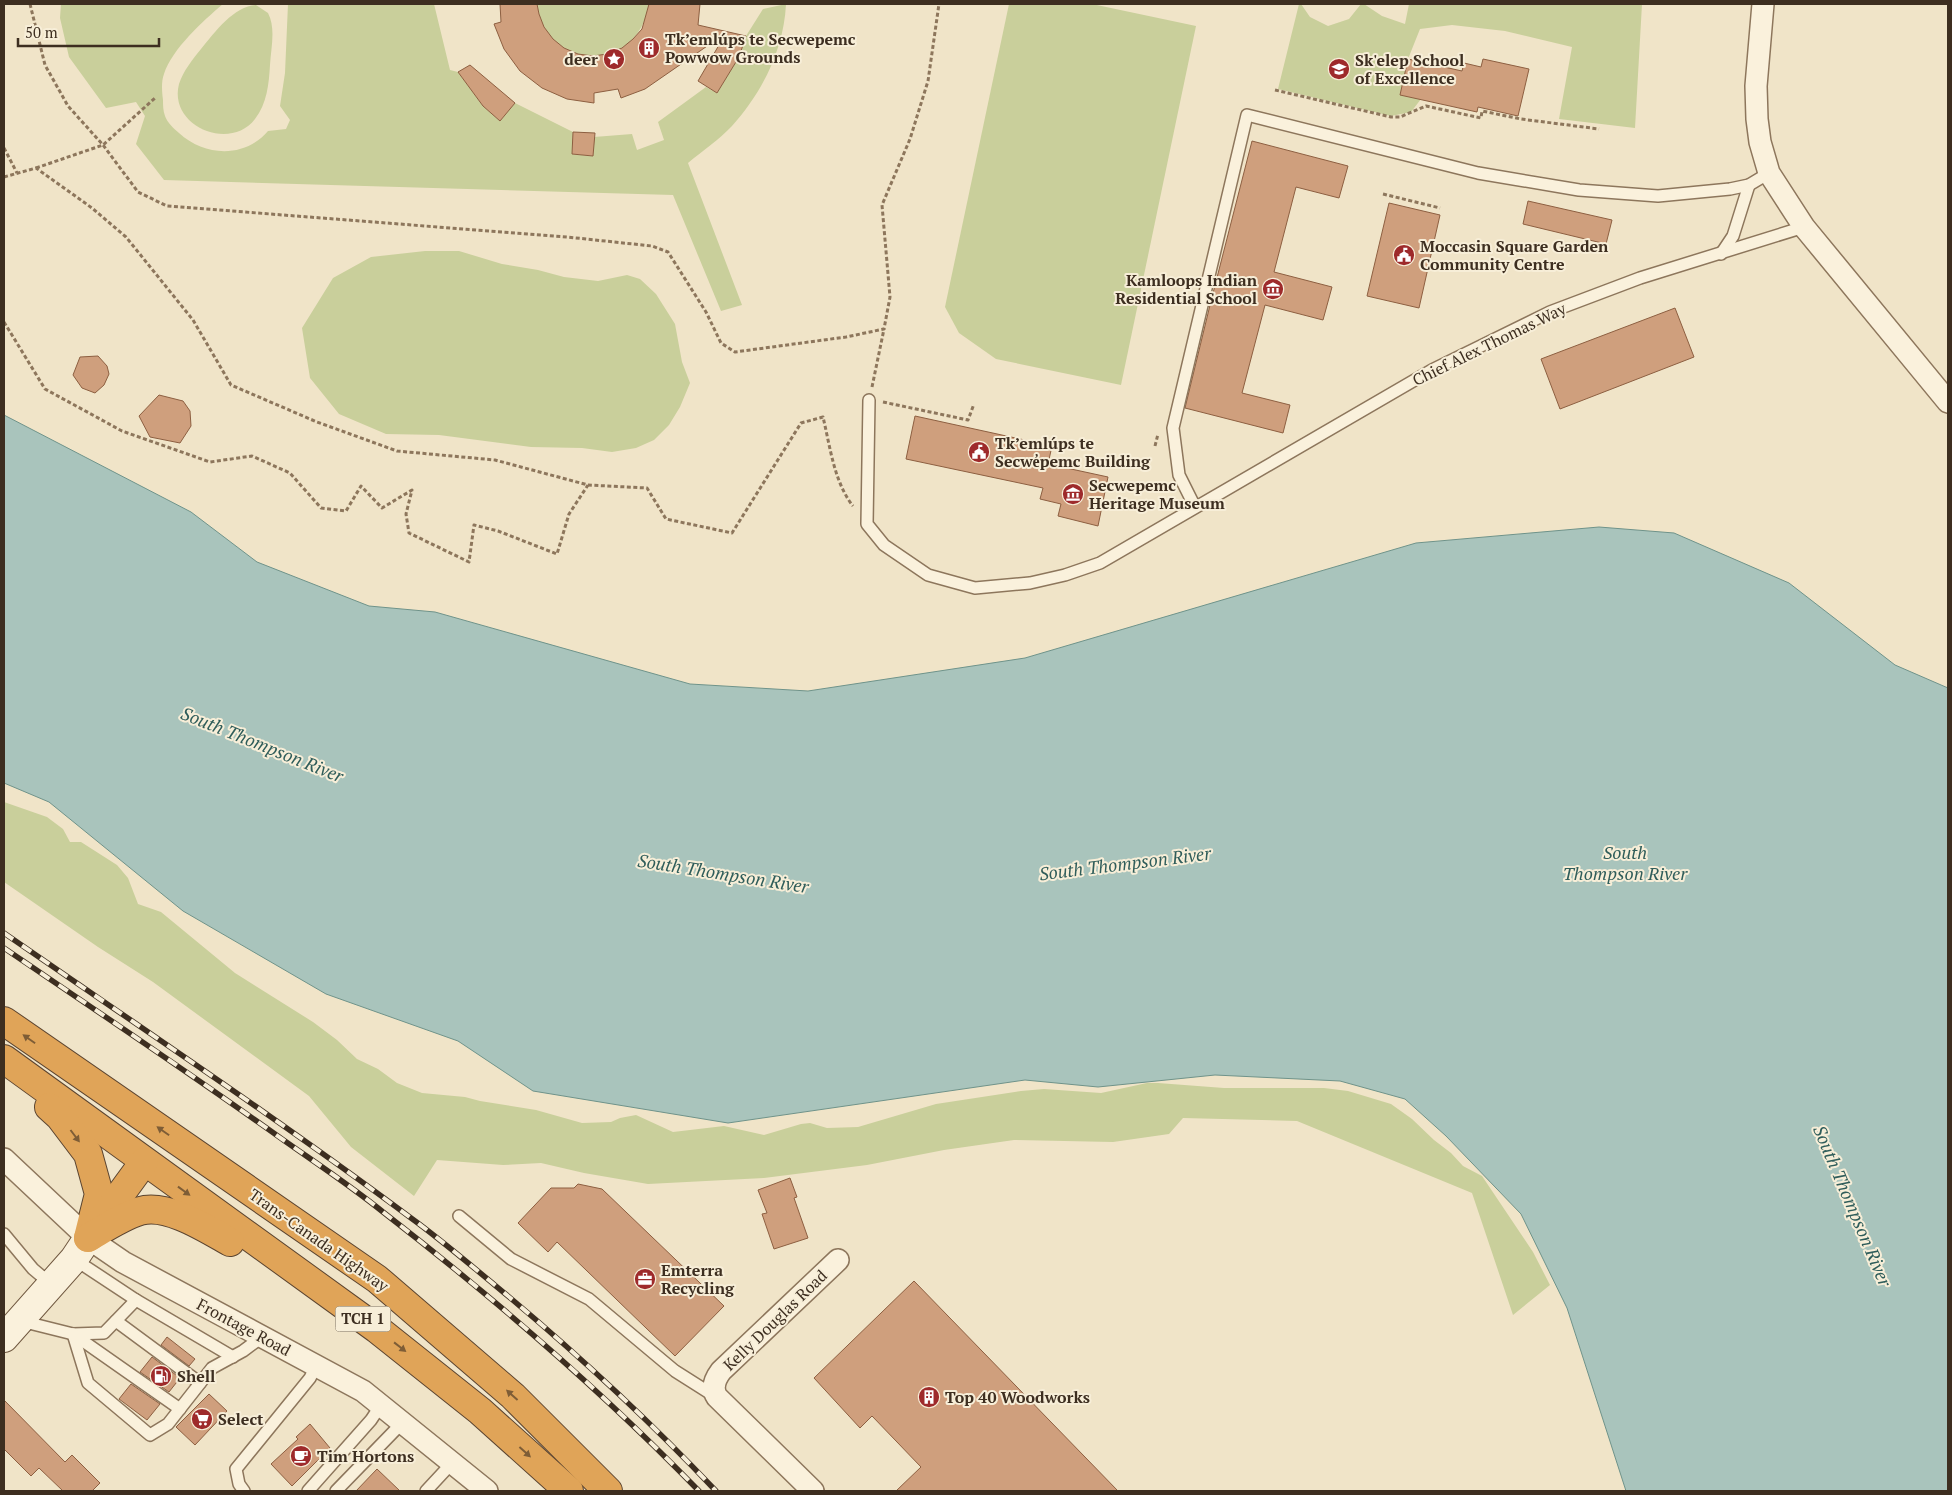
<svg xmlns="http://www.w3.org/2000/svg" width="1952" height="1495" font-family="'PT Serif',serif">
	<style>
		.green { fill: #c9cf9b }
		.water { fill: #a9c4bc; stroke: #6f938a }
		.building { fill: #cf9f7d; stroke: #8d5f41 }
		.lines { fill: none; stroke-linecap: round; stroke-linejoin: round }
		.lane-casing { stroke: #8d765c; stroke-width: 14 }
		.street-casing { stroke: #8d765c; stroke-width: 24 }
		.secondary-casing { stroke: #6f573f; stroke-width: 30 }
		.highway-casing { stroke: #5b4430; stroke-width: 30 }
		.path { stroke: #8d765c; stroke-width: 3; stroke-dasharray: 4 2.5; stroke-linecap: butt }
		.lane { stroke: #faf1dc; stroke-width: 11 }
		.street { stroke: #faf1dc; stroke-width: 21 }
		.secondary { stroke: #faf1dc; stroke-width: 28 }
		.highway { stroke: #e0a458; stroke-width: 28 }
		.rail-casing { stroke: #3d2e20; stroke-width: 5.5 }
		.rail { stroke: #f7eed8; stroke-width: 4; stroke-dasharray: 11; stroke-linecap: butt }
		.oneway { fill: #7e5d36 }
		.labels { text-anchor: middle; stroke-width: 4; stroke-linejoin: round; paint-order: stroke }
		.shield { fill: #f7eed8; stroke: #756857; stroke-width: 1 }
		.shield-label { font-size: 15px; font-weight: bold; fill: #3d2e20 }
		.poi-label { font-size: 16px; font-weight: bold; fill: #3d2e20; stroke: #f7eed8; text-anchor: start }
		.street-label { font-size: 16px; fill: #3d2e20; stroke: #f7eed8 }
		.water-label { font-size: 18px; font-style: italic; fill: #2f5d5a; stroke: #f7eed8 }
	</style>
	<rect width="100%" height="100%" fill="#f0e4c8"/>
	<g class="green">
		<path d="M61,4H223C203,21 172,49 164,74C161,82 162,92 163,100C163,105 163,111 165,116C167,122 174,129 179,133C205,157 245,158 268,131L286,129L290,120L280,106L285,73L288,4H434L450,70L458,72L483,106L500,121L515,103L573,132L572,154L592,156L594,137L632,134L637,150L664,140L658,122L706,87L717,93L739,57L746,36L763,9L786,4C784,49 762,93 732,126C719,140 702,151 688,163L742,305L721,311L673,195L164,180L136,144L145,116L136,102L106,108L69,57L60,18Z"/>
		<path d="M537,4H649C638,74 546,72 537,4Z"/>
		<path d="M1009,4H1092L1196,26L1121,385L996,359L959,333L945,307Z"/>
		<path d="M1299,4H1301L1310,17L1328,26L1349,19L1361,4H1364L1382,16L1405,24L1409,4H1642L1635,128L1559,119L1572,47L1505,31L1452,25L1420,29L1408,59L1401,95L1421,99L1411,112L1391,116L1278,89Z"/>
		<path d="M256,5L268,13C276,28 271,48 270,65C269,83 267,104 255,119C230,152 168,126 179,84C183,71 193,59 201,49C215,32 234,6 256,5Z"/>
		<path d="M425,251H459L502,264L538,270L564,277L598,281L627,275L640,279L656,294L675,324L682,362L690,383L680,407L669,425L654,440L636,448L612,452L582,448L531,447L439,435L386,434L339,414L310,378L302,328L333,278L371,257Z"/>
		<path d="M4,802L47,817L63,829L70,842H81L117,865L128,878L138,904L161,912L235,973L313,1022L337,1040L357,1059L378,1069L397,1083L422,1093L465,1097L480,1101L536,1110L582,1123L611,1122L620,1118L636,1115L673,1132L724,1126L764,1135L801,1124L810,1123L827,1128L858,1127L936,1104L1021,1091L1044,1089L1101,1093L1147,1083H1158L1224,1088H1324L1348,1091L1391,1104L1412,1119L1434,1140L1451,1153L1463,1166L1482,1176L1533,1252L1550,1285L1513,1315L1472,1193L1297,1121L1183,1118L1169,1134L1113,1142L1014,1140L944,1150L867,1165L764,1178L648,1184L584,1173L541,1163L503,1165L437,1160L414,1196L351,1147L309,1096L153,982L98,947L4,882Z"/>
	</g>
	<path class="water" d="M4,415L191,512L257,562L369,606L435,612L690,684L808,691L1025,658L1416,543L1599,527L1674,533L1789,583L1895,665L1948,688V1491H1626L1567,1308L1521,1214L1446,1136L1405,1099L1340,1081L1215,1075L1098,1087L1025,1080L728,1123L533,1091L458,1041L326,994L183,911L49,802L4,783Z"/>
	<g class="building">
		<path d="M500,4H537L539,14L544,27L553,39L564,48L578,54L593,56L607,54L622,48L633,39L642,29L649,4H700L698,25L746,36L739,57L717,93L698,81L726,33L645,89L621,98L618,89L594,93V103L567,99L542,88L520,71L504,49L494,24L501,22Z"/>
		<path d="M1408,59L1462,71L1464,63L1481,67L1483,59L1529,69L1518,116L1478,107L1477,112L1400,95Z"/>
		<path d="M470,65L515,103L500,121L483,106L458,72Z"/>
		<path d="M573,132L595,133L593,156L572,154Z"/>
		<path d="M1252,141L1348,166L1339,198L1296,187L1274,272L1332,287L1323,320L1265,305L1242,393L1290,405L1283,433L1185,408L1211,301Z"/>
		<path d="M1528,201L1612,220L1606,244L1523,224Z"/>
		<path d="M1389,203L1440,215L1419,308L1367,296Z"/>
		<path d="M1675,308L1694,357L1560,409L1541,359Z"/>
		<path d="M98,356L107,366L109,374L104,385L95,393L82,388L73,375L80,357Z"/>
		<path d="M159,395L183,401L190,411L191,426L180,443L150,437L139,416Z"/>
		<path d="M915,416L1052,446L1048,464L1108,477L1098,526L1058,516L1061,504L1040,499L1043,488L906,459Z"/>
		<path d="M790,1178L797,1197L794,1198L808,1238L774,1249L762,1214L767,1213L758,1190Z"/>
		<path d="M578,1184L602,1189L724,1306L675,1356L557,1242L548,1252L518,1223L551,1188H574Z"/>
		<path d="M914,1281L1118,1491H896L921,1467L872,1416L860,1428L814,1378Z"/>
		<path d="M167,1337L195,1359L189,1366L161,1345Z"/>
		<path d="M152,1357L180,1378L169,1392L140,1372Z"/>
		<path d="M131,1384L160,1404L147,1420L119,1399Z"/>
		<path d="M209,1394L227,1411L195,1445L176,1427Z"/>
		<path d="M4,1400L65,1462L72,1455L100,1483L92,1491H63L39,1468L31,1476L4,1449Z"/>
		<path d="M310,1424L330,1448L292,1486L271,1464L298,1439L296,1437Z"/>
		<path d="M377,1469L400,1491H356Z"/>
	</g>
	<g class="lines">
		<g class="lane-casing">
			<g id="lane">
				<path d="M1721,254L1733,236L1749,185"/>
				<path d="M869,400L867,524L884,545L928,575L975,588L1030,583L1065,575L1100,563L1432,370L1550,312L1640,278L1804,227"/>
				<path d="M1195,507L1179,475L1173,428L1247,115L1478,173L1579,190L1658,196L1730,189L1749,185L1769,173"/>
				<path d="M459,1216L511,1259L589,1299L675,1371L716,1397"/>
				<path d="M4,1234L33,1269L52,1285"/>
				<path d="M74,1259L136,1300"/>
				<path d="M21,1321L73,1334L104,1333L136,1300L233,1357"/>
				<path d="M116,1321L200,1383"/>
				<path d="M73,1334L88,1383L150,1435L168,1424L212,1368L243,1351L262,1337"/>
				<path d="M73,1334L180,1409"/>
				<path d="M244,1491L239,1484L236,1469L310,1378L316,1366"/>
				<path d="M308,1491L371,1420L381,1405"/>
				<path d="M336,1491L402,1423"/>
				<path d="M426,1491L452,1463"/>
			</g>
		</g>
		<g class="street-casing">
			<g id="street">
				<path d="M1763,4L1756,86L1757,119L1760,142L1769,173L1804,227L1948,402"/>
				<path d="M4,1159L88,1238L123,1262L363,1391L487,1491"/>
				<path d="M813,1491L717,1397C711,1388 715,1379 721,1371L838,1260"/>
			</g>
		</g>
		<g class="secondary-casing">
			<path id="secondary" d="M4,1338L74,1259L88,1238"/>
		</g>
		<g class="highway-casing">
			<g id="highway">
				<path d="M4,1021L377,1279L513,1396L608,1491"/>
				<path d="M4,1059L377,1329L480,1411L569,1491"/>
				<path d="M49,1107L60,1117L88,1154L99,1194L88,1238"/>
				<path d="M95,1229L144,1162"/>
				<path d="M88,1238C105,1228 121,1217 140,1211C167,1203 207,1229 230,1242"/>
			</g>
		</g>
		<g class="path">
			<path d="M30,4L45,65L68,106L103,145L138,192L167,206L567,237L652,246L668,252L706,312L721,343L735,352L846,337L884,329L890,297L882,205L910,139L928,81L939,4"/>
			<path d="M1275,90L1391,117H1400L1426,106L1481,118L1482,111L1521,119L1599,129"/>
			<path d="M4,148L17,173"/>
			<path d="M36,168L103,145L155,98"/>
			<path d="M4,177L36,168L92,208L126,237L193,320L231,385L317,422L397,451L495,460L588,485L647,488L666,519L732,533L801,423L823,417C830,446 834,482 853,506"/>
			<path d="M1383,194L1440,208"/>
			<path d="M4,322L45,389L122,431L210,462L252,456L290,473L321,508L346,511L361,486L382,508L412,490L406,514L409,533L469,562L474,525L498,531L557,554L569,514L588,485"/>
			<path d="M872,387L884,329"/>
			<path d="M883,402L968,420L974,404"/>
			<path d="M1155,446L1158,434"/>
		</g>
		<use href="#lane" class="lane"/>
		<use href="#street" class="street"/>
		<use href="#secondary" class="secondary"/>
		<use href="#highway" class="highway"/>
		<g class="rail-casing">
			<g id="rail">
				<path d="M4,933C140,1027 278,1119 411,1218C440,1239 468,1263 496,1286C573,1350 647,1418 716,1491"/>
				<path d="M4,948C97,1011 191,1074 282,1139C316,1163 351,1186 383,1212C494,1298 601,1390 699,1491"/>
			</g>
		</g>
		<use href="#rail" class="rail"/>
	</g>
	<defs><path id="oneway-solid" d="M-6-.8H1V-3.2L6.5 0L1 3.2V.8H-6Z" transform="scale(1.25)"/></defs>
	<g class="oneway">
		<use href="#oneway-solid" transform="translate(29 1039) rotate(-145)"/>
		<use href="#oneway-solid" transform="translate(163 1131) rotate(-145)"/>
		<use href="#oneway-solid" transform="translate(75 1136) rotate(53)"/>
		<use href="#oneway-solid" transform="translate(184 1191) rotate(36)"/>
		<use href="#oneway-solid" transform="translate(400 1347) rotate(38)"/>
		<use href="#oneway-solid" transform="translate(512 1395) rotate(-138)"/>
		<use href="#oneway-solid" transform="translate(525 1452) rotate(42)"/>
	</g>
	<defs>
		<g id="building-disc" transform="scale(1.125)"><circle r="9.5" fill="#9e2a2b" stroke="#f7eed8"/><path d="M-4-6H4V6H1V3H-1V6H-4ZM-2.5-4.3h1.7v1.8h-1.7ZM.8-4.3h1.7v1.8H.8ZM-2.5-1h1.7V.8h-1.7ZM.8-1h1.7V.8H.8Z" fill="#fff"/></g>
		<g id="sight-disc" transform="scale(1.125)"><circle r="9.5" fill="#9e2a2b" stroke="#f7eed8"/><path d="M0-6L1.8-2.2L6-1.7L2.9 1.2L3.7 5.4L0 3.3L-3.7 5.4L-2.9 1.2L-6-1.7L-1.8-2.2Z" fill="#fff"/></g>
		<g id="school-disc" transform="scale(1.125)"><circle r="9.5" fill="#9e2a2b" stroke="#f7eed8"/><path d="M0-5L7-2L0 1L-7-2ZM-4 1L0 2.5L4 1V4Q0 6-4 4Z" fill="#fff"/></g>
		<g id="civic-disc" transform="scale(1.125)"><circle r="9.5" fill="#9e2a2b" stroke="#f7eed8"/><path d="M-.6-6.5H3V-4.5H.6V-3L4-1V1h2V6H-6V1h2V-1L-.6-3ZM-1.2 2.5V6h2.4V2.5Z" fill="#fff"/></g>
		<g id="museum-disc" transform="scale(1.125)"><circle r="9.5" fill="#9e2a2b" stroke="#f7eed8"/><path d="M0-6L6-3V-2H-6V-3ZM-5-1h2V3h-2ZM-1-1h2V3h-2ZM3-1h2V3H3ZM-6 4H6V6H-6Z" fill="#fff"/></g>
		<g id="office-disc" transform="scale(1.125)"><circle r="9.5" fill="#9e2a2b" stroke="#f7eed8"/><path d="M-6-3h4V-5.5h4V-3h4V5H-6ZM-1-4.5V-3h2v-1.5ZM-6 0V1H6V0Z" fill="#fff"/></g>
		<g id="fuel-disc" transform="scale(1.125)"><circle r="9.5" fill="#9e2a2b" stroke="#f7eed8"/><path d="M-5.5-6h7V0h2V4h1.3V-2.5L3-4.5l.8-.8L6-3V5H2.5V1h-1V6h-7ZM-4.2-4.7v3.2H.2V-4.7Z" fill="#fff"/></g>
		<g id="supermarket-disc" transform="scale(1.125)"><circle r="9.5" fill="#9e2a2b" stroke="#f7eed8"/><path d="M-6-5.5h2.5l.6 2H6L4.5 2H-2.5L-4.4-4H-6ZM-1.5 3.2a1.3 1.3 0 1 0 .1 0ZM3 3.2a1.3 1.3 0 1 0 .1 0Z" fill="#fff"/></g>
		<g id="cafe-disc" transform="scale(1.125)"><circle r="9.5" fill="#9e2a2b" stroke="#f7eed8"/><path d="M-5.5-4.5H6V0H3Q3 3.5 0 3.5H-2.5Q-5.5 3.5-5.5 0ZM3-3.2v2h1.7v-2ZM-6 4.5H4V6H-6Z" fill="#fff"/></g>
	</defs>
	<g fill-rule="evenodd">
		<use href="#building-disc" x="649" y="48"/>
		<use href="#sight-disc" x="614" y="59"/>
		<use href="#school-disc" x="1339" y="69"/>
		<use href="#civic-disc" x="1404" y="255"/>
		<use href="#museum-disc" x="1273" y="289"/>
		<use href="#civic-disc" x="979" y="452"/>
		<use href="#museum-disc" x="1073" y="494"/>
		<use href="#office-disc" x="645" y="1279"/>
		<use href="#fuel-disc" x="161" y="1376"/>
		<use href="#building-disc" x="929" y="1397"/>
		<use href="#supermarket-disc" x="202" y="1419"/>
		<use href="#cafe-disc" x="301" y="1456"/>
	</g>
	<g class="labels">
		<rect class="shield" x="335.5" y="1306.5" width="55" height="25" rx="4"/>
		<g class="shield-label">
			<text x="363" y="1324">TCH 1</text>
		</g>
		<g class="poi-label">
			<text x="665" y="45">Tk’emlúps te Secwepemc<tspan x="665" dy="18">Powwow Grounds</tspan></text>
			<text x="598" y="65" text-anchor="end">deer</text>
			<text x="1355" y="66">Sk'elep School<tspan x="1355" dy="18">of Excellence</tspan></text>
			<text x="1420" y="252">Moccasin Square Garden<tspan x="1420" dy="18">Community Centre</tspan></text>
			<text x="1257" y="286" text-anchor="end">Kamloops Indian<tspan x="1257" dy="18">Residential School</tspan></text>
			<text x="995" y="449">Tk’emlúps te<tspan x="995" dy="18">Secwe̓pemc Building</tspan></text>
			<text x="1089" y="491">Secwepemc<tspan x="1089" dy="18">Heritage Museum</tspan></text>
			<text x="661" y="1276">Emterra<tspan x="661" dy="18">Recycling</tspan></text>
			<text x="177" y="1382">Shell</text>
			<text x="945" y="1403">Top 40 Woodworks</text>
			<text x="218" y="1425">Select</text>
			<text x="317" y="1462">Tim Hortons</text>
		</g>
		<g class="street-label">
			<text transform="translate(1489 344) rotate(-26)" y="6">Chief Alex Thomas Way</text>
			<text transform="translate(319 1240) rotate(35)" y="6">Trans-Canada Highway</text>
			<text transform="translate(775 1320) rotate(-44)" y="6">Kelly Douglas Road</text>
			<text transform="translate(244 1327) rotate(28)" y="6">Frontage Road</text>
		</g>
		<g class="water-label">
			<text transform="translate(262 745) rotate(22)" y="6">South Thompson River</text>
			<text x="1625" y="859">South<tspan x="1625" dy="21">Thompson River</tspan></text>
			<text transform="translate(1125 864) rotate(-7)" y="6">South Thompson River</text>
			<text transform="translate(723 874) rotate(9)" y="6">South Thompson River</text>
			<text transform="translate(1852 1206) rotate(67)" y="6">South Thompson River</text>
		</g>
	</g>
	<rect width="1952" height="1495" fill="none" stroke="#3d2e20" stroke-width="10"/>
	<path d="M18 38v8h141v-8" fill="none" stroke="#3d2e20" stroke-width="2.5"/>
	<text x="25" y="38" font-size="15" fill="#3d2e20" stroke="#f7eed8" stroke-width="4" paint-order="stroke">50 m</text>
</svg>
